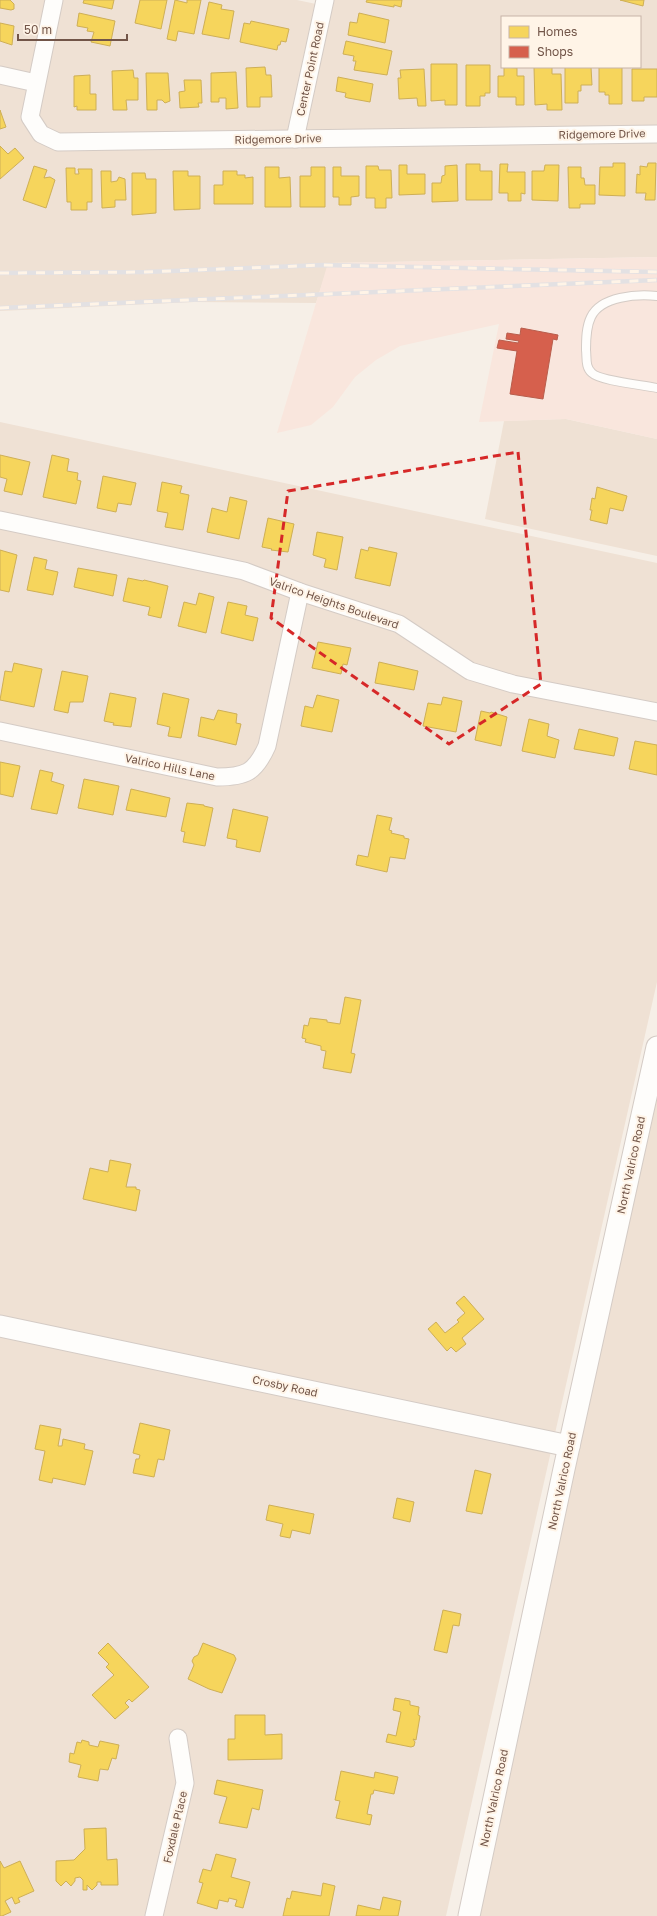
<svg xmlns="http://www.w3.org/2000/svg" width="657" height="1916" font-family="'Golos Text',sans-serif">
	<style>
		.residential { fill: #efe1d4; fill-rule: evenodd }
		.commercial { fill: #f9e6dd }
		.homes { fill: #f6d55c; stroke: #ceaf56 }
		.shops { fill: #d6604d; stroke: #b85d4c }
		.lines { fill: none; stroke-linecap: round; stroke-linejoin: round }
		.service-casing { stroke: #d4cbc5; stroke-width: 10 }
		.minor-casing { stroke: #d4cbc5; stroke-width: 19 }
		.tertiary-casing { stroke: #d4cbc5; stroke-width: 23 }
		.service { stroke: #fefdfb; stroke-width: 8 }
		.minor { stroke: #fefdfb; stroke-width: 17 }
		.tertiary { stroke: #fefdfb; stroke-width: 21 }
		.rail-casing { stroke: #e3e1e3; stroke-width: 4.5 }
		.rail { stroke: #fff4e7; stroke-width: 3; stroke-dasharray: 9; stroke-linecap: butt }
		.marked { fill: none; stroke: #d62828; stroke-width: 3; stroke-dasharray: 8 5; stroke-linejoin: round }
		.labels { text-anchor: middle; stroke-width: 4; stroke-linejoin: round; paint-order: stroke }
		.street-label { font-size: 11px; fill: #725548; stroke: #fff4e7 }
	</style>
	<rect width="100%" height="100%" fill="#f6efe7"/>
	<g class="residential">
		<path d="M0,0H46L30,73L0,66Z"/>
		<path d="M61,0H297L316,4L289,131L60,134L46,127L38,115Z"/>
		<path d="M333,0H657V125L305,130ZM502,17H640V67H502Z"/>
		<path d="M0,84L27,90L22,116L37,141L58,151L294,147L301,149V147L657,142V257L329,263L316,303L194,302L0,311Z"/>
		<path d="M566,419L657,439V556L485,519L504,421Z"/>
		<path d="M0,422L657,563V982L446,1916H0Z"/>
		<path d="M657,1083V1916H477Z"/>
	</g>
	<path class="commercial" d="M657,257V439L566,419L479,422L499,324L400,346L376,360L355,377L333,407L311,425L277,433L328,263Z"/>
	<g class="homes">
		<path d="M0,0H10L14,4V9L11,10L0,8Z"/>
		<path d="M84,0H114L112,9L83,3Z"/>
		<path d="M140,0H167L161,29L135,23Z"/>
		<path d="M175,0L187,3V0H201L194,34L178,31L176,41L167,39Z"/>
		<path d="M367,0H402L401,7L394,5V7L366,2Z"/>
		<path d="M620,0H644L643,6Z"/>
		<path d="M209,2L222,5L221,9L234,11L229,39L202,34Z"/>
		<path d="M79,13L115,21L110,46L91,42L94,32L87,31L88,28L77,26Z"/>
		<path d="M359,13L389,20L385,43L348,35L350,22L357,23Z"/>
		<path d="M251,21L289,29L286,42L281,41L280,45H278L277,50L240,42L244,23L250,24Z"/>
		<path d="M0,23L14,26L12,45L0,41Z"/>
		<path d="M346,41L392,51L387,75L354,70L356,61H353L354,56L343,54Z"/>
		<path d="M431,64H457V105H445V100L431,101Z"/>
		<path d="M466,65H490V93H485V96H480V106H466Z"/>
		<path d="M265,67L266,75H271L272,97H260V107H247L246,68Z"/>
		<path d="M504,67L517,68V76H524V105H516V97H498V76H504Z"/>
		<path d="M534,67H552V74H561L562,110H547V104L535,105Z"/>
		<path d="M565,67H591L592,85H581V91H578V103H565Z"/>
		<path d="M599,67H622V104H609V95H605V92H599Z"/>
		<path d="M424,69L426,106H418L417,98L399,99L398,78H401L400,70Z"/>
		<path d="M632,69H657V97H644V101H632Z"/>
		<path d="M133,70L134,78H138V100H126L127,110H113L112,71Z"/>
		<path d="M236,72L238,108L226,109V98H219V102H211V73Z"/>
		<path d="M146,73H168L170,101L165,103L162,100H157V110H147Z"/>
		<path d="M90,75V94H96V110H77V106L74,107V76Z"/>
		<path d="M338,77L373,84L370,102L348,98L345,97L346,93L336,91Z"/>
		<path d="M184,80H201L202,103H198L199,107L180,108L179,92L185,91Z"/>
		<path d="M0,110L6,127L0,129Z"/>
		<path d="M0,146L8,154L15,148L24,158L0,179Z"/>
		<path d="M613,163H625V196L599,195L600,167H613Z"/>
		<path d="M648,163H656L655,200H645L646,193H636L637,174L640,175V166L647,167Z"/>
		<path d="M466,164H480V171H492V200H466Z"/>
		<path d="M500,164H508L507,172H525V194L521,193V201H508V193H499Z"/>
		<path d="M399,165H407V174H425V194L399,195Z"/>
		<path d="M457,165L458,201L432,202V183H441L442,176L445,175V166Z"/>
		<path d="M545,165H559L558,201L532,200V171H544Z"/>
		<path d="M34,166L47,170L44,178L50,177L55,180L46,208L23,200Z"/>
		<path d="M366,166H378L379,170H391L392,198H386V208H375V198H366Z"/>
		<path d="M265,167H279V178L290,177L291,207H265Z"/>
		<path d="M311,167H325V207H300V176H311Z"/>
		<path d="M333,167H341V176H359V196L351,197V205H339V197H333Z"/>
		<path d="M568,167H581V178H584L585,185H595V204H580V208H569Z"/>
		<path d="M66,168H75V174H79L78,169H92V202H87V210H71V202H67Z"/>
		<path d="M101,171H111V182L117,181L119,177L125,179L126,200H115V207L102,208Z"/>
		<path d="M173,171H188V176H200V209L174,210Z"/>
		<path d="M223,171H237V175H245V178L253,177V204H214V185H223Z"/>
		<path d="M132,173H145L146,179H156V213L132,215Z"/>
		<path d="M0,455L30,462L22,495L4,491L7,479L0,477Z"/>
		<path d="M52,455L69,459L67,471L78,473L77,480L81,481L76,504L43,497Z"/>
		<path d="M103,476L136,483L131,505L118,503L116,512L97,508Z"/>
		<path d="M162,482L182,486L180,493L189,495L183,530L165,527L168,513L157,511Z"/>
		<path d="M597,487L627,496L623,511L610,508L607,524L590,520L592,510H590L592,498L595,499Z"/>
		<path d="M230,497L247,501L239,539L207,532L212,508L227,512Z"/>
		<path d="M268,518L294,524L288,552L271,550L272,549L262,547Z"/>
		<path d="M317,532L343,537L337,570L324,567L326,559L313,555Z"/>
		<path d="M369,547L397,553L390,586L355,578L361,549L368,551Z"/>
		<path d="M0,550L17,555L9,592L0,590Z"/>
		<path d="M34,557L47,560L45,569L58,572L53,595L27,590Z"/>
		<path d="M78,568L117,575L113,596L74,587Z"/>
		<path d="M128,578L143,581L144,580L168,586L161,618L148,615L150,607L123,601Z"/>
		<path d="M199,593L214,597L206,633L178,626L184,602L196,605Z"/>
		<path d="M228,602L247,606L245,615L258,618L253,641L221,633Z"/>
		<path d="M318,642L351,648L347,665L343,664L341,674L312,668Z"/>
		<path d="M379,662L418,671L414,690L375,683Z"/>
		<path d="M14,663L42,669L34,707L0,700L5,671L12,672Z"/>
		<path d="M62,671L88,676L83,702H70L68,713L54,710Z"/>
		<path d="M110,693L136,698L131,727L113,725L114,723L104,721Z"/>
		<path d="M163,693L189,699L181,738L168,736L170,727L157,724Z"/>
		<path d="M317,695L339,700L332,732L301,726L305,706L313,708Z"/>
		<path d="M443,697L462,701L456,732L423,726L428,703L441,705Z"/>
		<path d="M218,710L237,714L236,723L241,724L236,745L198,736L201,717L214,720Z"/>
		<path d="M481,711L490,713L491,712L507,717L501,746L475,740Z"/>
		<path d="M529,719L549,724L547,736L559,740L555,758L522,751Z"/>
		<path d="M579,729L618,738L614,756L574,749Z"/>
		<path d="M635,741L657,745V775L629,769Z"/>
		<path d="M0,762L20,766L13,797L0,794Z"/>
		<path d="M40,770L53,773L51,781L64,785L57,814L31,809Z"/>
		<path d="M84,779L119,786L113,815L78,808Z"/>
		<path d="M131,789L170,798L166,817L126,810Z"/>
		<path d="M187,803L204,805V806L213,808L205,846L183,842L185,832L181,831Z"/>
		<path d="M233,809L268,817L260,852L236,847L237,840L227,838Z"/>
		<path d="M377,815L392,818L389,830L392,831L391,833L404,836V838L409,839L405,859L390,857L387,872L356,865L358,855L368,857Z"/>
		<path d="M345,997L361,1000L351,1053L355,1054L351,1073L323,1068L326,1051L321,1050V1046L305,1042L306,1039L302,1038L304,1025L308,1026L310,1018L327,1020V1022L340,1024Z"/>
		<path d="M110,1160L131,1164L126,1187H136V1189L140,1190L136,1211L83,1199L90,1168L108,1172Z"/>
		<path d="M464,1296L484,1319L462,1338L466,1344L456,1352L451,1347L447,1351L428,1329L436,1322L445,1333L459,1322L457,1320L465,1313L456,1303Z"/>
		<path d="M140,1423L170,1430L164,1460L158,1459L154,1477L133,1473L136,1459H139L140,1455L133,1453Z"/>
		<path d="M40,1425L61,1429L58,1446H62L63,1439L85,1444L84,1449L93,1451L85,1485L53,1478L52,1483L39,1480L45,1451L35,1449Z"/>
		<path d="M475,1470L491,1474L482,1514L466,1511Z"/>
		<path d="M397,1498L414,1502L410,1522L393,1518Z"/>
		<path d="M269,1505L314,1514L310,1534L292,1530L290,1538L280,1536L283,1524L266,1520Z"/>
		<path d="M443,1610L461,1614L459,1626L453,1625L447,1653L434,1650Z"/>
		<path d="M108,1643L149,1687L132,1702L129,1699L125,1703L129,1707L115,1719L92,1695L114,1675L106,1667L109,1664L98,1653Z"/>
		<path d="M203,1643L234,1655L236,1659L222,1693L209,1689L188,1679L194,1665L192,1661L194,1657L198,1655Z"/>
		<path d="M395,1698L410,1701V1705L419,1707L418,1715L420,1716L416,1740L413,1739L415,1742L414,1746L411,1747L386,1742L388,1734L396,1736L401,1712L393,1710Z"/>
		<path d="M235,1715H265V1735L282,1734V1759L228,1760V1739H235Z"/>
		<path d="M82,1740L89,1742V1745L98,1747L100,1741L119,1745L116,1759L112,1758L108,1770L100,1769L98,1781L78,1777L81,1765L69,1762L70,1753L74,1754L77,1742L81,1743Z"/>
		<path d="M341,1771L374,1778L375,1772L398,1777L394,1794L374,1790L373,1794H371L367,1814L372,1815L370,1825L336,1818L340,1801L335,1800Z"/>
		<path d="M217,1780L263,1790L259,1810L252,1808L247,1828L219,1823L227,1797L214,1794Z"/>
		<path d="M106,1828L107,1860L117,1859L118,1885H101V1882H97V1885L92,1890L87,1885V1890H83V1880L80,1877L75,1878V1881L71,1886L66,1881L61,1886L56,1881V1861L74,1860L85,1849L84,1829Z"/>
		<path d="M216,1854L236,1859L231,1877L250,1882L243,1908L235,1906L237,1900L229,1898L228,1902L219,1900L217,1909L197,1903L203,1883L199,1882L203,1869L211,1871Z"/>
		<path d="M0,1861L4,1868L20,1861L34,1891L18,1898L20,1902L15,1904L12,1897L5,1901L11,1912L2,1916H0Z"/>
		<path d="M323,1883L335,1886L329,1916H283L287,1898L290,1899L292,1891L321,1896Z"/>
		<path d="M383,1897L401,1901L398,1916H356L358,1905L380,1910Z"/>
	</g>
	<path class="shops" d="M521,328L558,335L557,340L553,339L543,399L510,394L517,351L497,348L499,340L518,343L519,341L506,339L507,333L520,335Z"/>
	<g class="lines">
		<g class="service-casing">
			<path id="service" d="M657,296C637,294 601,296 591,317C586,327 586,340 586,350C587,358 585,367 592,373C600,381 644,385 657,388"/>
		</g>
		<g class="minor-casing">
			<g id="minor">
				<path d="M54,0L30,117L41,134L58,142L657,134"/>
				<path d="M0,75L36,83"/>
				<path d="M295,139L325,0"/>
				<path d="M0,520L244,571L300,592L399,624L470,671L513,684L657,712"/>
				<path d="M0,731L217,777C245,777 255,773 267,746L300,592"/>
				<path d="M154,1916L185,1783L178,1738"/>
			</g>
		</g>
		<g class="tertiary-casing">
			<g id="tertiary">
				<path d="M0,1326L569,1446"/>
				<path d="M469,1916L564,1469L657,1047"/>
			</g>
		</g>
		<use href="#service" class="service"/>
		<use href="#minor" class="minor"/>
		<use href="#tertiary" class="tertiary"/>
		<g class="rail-casing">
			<g id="rail">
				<path d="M0,273L145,272L323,265L657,272"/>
				<path d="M0,308L657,280"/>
			</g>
		</g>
		<use href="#rail" class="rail"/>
	</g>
	<path class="marked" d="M518,452L541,684L449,744L271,618L288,491Z"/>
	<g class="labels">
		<g class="street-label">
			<text transform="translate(310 69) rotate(-78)" y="4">Center Point Road</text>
			<text transform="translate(602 134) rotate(-1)" y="4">Ridgemore Drive</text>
			<text transform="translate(278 139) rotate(-1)" y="4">Ridgemore Drive</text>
			<text transform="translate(334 603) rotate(19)" y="4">Valrico Heights Boulevard</text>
			<text transform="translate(170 767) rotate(12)" y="4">Valrico Hills Lane</text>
			<text transform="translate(631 1165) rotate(-78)" y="4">North Valrico Road</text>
			<text transform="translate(285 1386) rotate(12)" y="4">Crosby Road</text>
			<text transform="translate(562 1481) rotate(-78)" y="4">North Valrico Road</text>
			<text transform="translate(494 1798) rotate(-78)" y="4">North Valrico Road</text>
			<text transform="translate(175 1827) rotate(-77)" y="4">Foxdale Place</text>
		</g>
	</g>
	<rect x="501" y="16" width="140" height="52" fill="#fff4e7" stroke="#c7b4a7"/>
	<rect x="509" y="26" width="20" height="12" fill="#f6d55c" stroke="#c7b4a7"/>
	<text x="537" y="36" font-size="12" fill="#725548">Homes</text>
	<rect x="509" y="46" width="20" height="12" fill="#d6604d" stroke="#c7b4a7"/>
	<text x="537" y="56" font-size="12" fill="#725548">Shops</text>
	<path d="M18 34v6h109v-6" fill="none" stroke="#725548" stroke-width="2"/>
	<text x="24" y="34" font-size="12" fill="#725548" stroke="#fff4e7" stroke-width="3" paint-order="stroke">50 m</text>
</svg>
